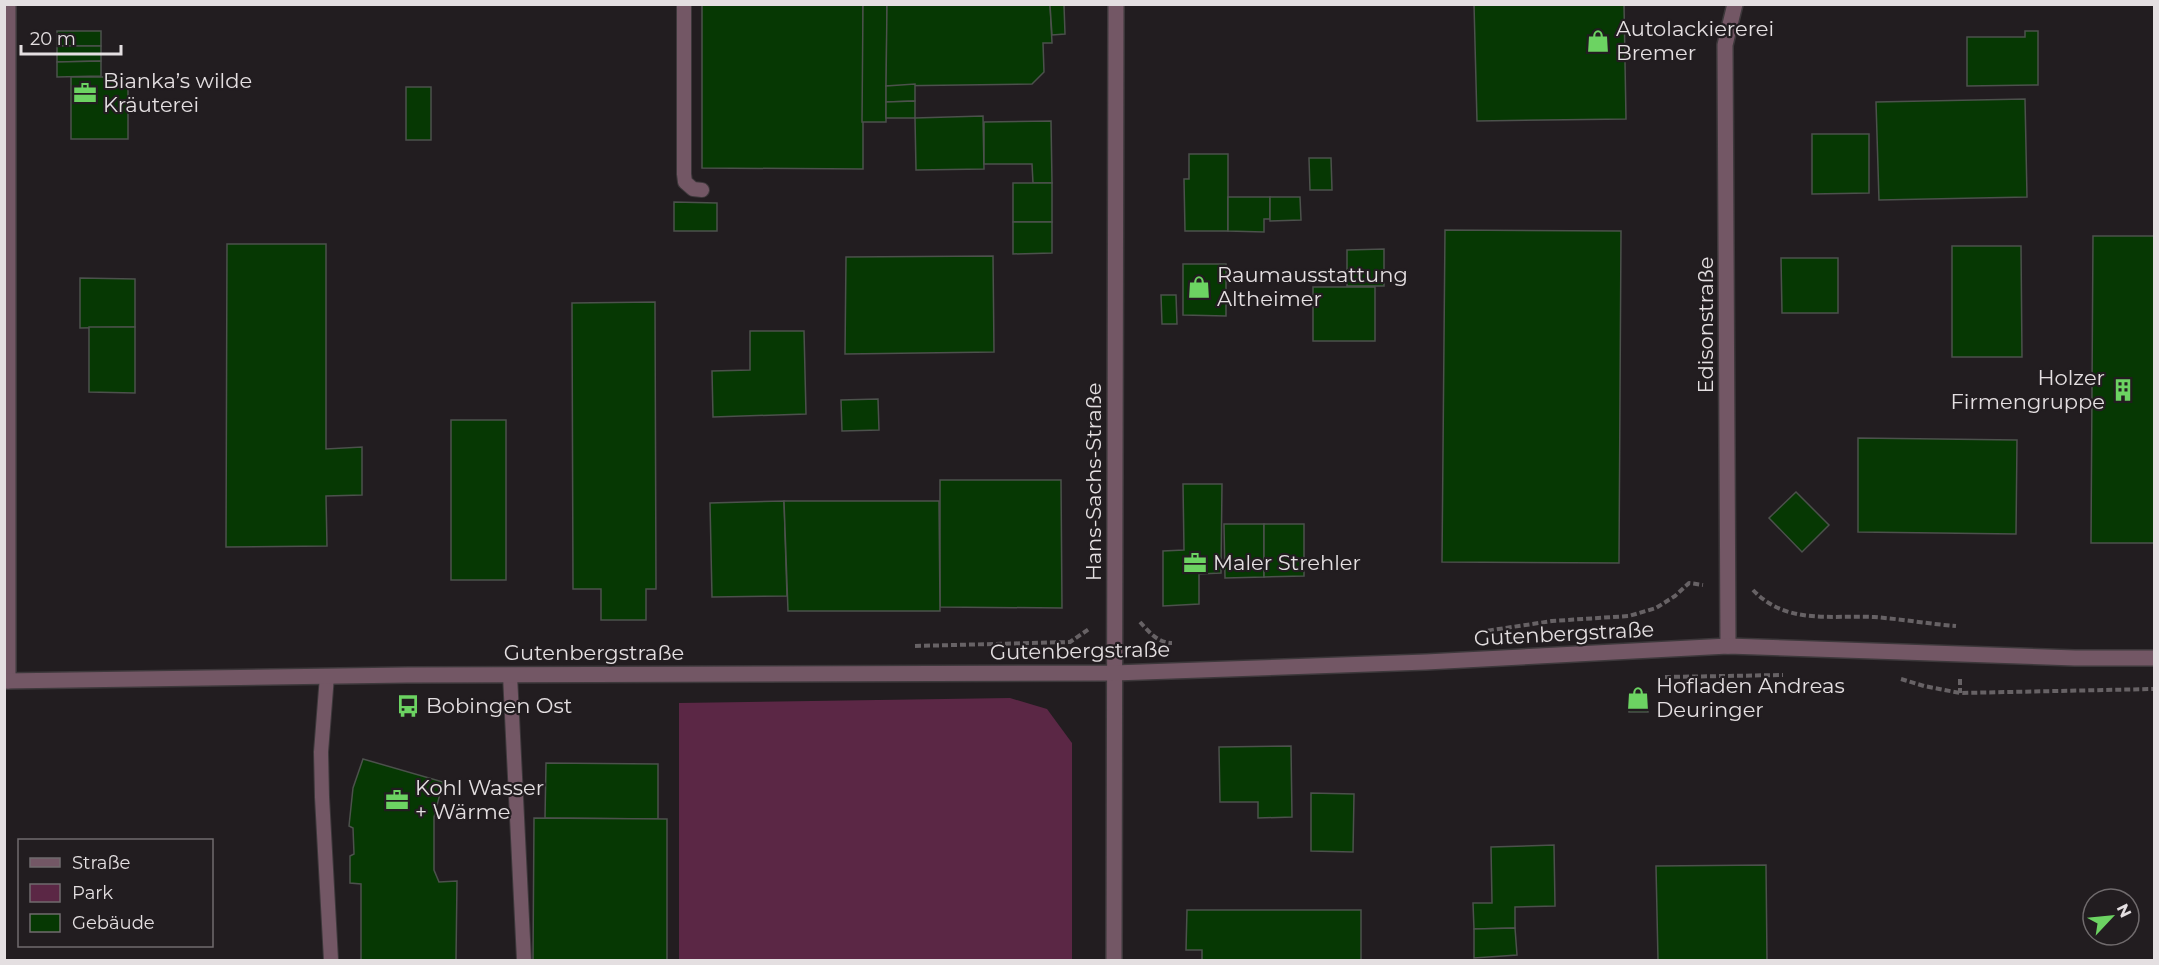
<svg xmlns="http://www.w3.org/2000/svg" width="2159" height="965" font-family="Montserrat,sans-serif">
	<style>
		.green { fill: #5b2745 }
		.building { fill: #063803; stroke: #4c514c; stroke-width: 1.5 }
		.lines { fill: none; stroke-linecap: round; stroke-linejoin: round }
		.service-casing { stroke: #3d383b; stroke-width: 16 }
		.minor-casing { stroke: #3d383b; stroke-width: 18 }
		.tertiary-casing { stroke: #3d383b; stroke-width: 18 }
		.path { stroke: #676265; stroke-width: 4; stroke-dasharray: 6 3; stroke-linecap: butt }
		.service { stroke: #735765; stroke-width: 14 }
		.minor { stroke: #735765; stroke-width: 15 }
		.tertiary { stroke: #735765; stroke-width: 15 }
		.labels { text-anchor: middle; stroke-width: 4.5; stroke-linejoin: round; paint-order: stroke }
		.poi-label { font-size: 21px; fill: #e4dfe1; stroke: #221d20; text-anchor: start }
		.street-label { font-size: 21px; fill: #e4dfe1; stroke: #221d20 }
	</style>
	<rect width="100%" height="100%" fill="#221d20"/>
	<path class="green" d="M1010,698L1047,709L1072,743V960H679V703Z"/>
	<g class="building">
		<path d="M702,4H863V169L702,168Z"/>
		<path d="M863,4H887L886,122H862Z"/>
		<path d="M887,4H1050L1052,43H1043L1044,72L1032,84L886,86Z"/>
		<path d="M1474,4H1624L1626,119L1477,121Z"/>
		<path d="M1050,5H1064L1065,34L1052,35Z"/>
		<rect x="57" y="31" width="44" height="15"/>
		<path d="M2025,31H2038V85L1967,86V37H2025Z"/>
		<path d="M57,46H101V61L57,62Z"/>
		<path d="M101,61V76L57,77V62Z"/>
		<rect x="71" y="77" width="57" height="62"/>
		<path d="M915,84V101L886,102V86Z"/>
		<rect x="406" y="87" width="25" height="53"/>
		<path d="M2025,99L2027,197L1879,200L1876,102Z"/>
		<path d="M915,101V118H886V102Z"/>
		<path d="M983,116L984,169L916,170L915,118Z"/>
		<path d="M1051,121L1052,183H1033L1032,164H984V122Z"/>
		<path d="M1812,134H1869V193L1812,194Z"/>
		<path d="M1189,154H1228V231H1185L1184,179H1189Z"/>
		<path d="M1309,158H1331L1332,190H1310Z"/>
		<rect x="1013" y="183" width="39" height="39"/>
		<path d="M1228,197H1270V219H1264V232L1228,231Z"/>
		<path d="M1270,197H1300L1301,220L1270,221Z"/>
		<path d="M674,202L717,203V231H674Z"/>
		<path d="M1013,222H1052V253L1013,254Z"/>
		<path d="M1445,230L1621,231L1619,563L1442,562Z"/>
		<path d="M2093,236H2154V543H2091Z"/>
		<path d="M227,244H326V449L362,447V495L326,496L327,546L226,547Z"/>
		<path d="M1952,246H2021L2022,357H1952Z"/>
		<path d="M1384,249V286H1347V250Z"/>
		<path d="M993,256L994,352L845,354L846,257Z"/>
		<path d="M1781,258H1838V313H1782Z"/>
		<path d="M1183,264H1226V316L1183,315Z"/>
		<path d="M80,278L135,279V327L80,328Z"/>
		<rect x="1313" y="287" width="62" height="54"/>
		<path d="M1161,295H1176L1177,324H1162Z"/>
		<path d="M655,302L656,589H646V620H601V589H573L572,303Z"/>
		<path d="M89,327H135V393L89,392Z"/>
		<path d="M750,331H804L806,414L713,417L712,371L750,370Z"/>
		<path d="M878,399L879,430L842,431L841,400Z"/>
		<rect x="451" y="420" width="55" height="160"/>
		<path d="M1858,438L2017,440L2016,534L1858,532Z"/>
		<path d="M940,480H1061L1062,608L940,607Z"/>
		<path d="M1183,484H1222L1221,573L1199,574V604L1163,606V551L1184,550Z"/>
		<path d="M1796,492L1829,525L1802,552L1769,518Z"/>
		<path d="M784,501L787,596L712,597L710,503Z"/>
		<path d="M784,501H939L940,611H788Z"/>
		<path d="M1224,524H1264V577L1225,578Z"/>
		<path d="M1264,524H1304V576L1264,577Z"/>
		<path d="M1647,692L1648,712H1629L1628,693Z"/>
		<path d="M1291,746L1292,817L1258,818V802H1220L1219,747Z"/>
		<path d="M363,759L443,782L434,817V870L439,882L457,881L456,960H361V884L350,883V856L354,854L353,828L349,826L353,788Z"/>
		<path d="M546,763L658,764V819L545,818Z"/>
		<path d="M1311,793L1354,794L1353,852L1311,851Z"/>
		<path d="M534,818L667,819V960H533Z"/>
		<path d="M1554,845L1555,906L1515,907V928L1474,929L1473,903H1492L1491,847Z"/>
		<path d="M1766,865L1767,960H1658L1656,866Z"/>
		<path d="M1187,910H1361V960H1202V950H1186Z"/>
		<path d="M1515,928L1517,955L1474,958V929Z"/>
	</g>
	<g class="lines">
		<g class="service-casing">
			<g id="service">
				<path d="M684,4V174L685,182L693,189L702,190"/>
				<path d="M510,675L524,960"/>
				<path d="M327,676L321,752L322,797L331,960"/>
			</g>
		</g>
		<g class="minor-casing">
			<g id="minor">
				<path d="M8,4V681"/>
				<path d="M1728,646L1725,45L1735,4"/>
				<path d="M1114,960L1116,4"/>
			</g>
		</g>
		<g class="tertiary-casing">
			<path id="tertiary" d="M4,681L407,675L1114,673L1426,662L1728,646L2075,658H2154"/>
		</g>
		<g class="path">
			<path d="M1753,590C1786,625 1830,615 1874,617C1901,619 1929,624 1956,626"/>
			<path d="M1140,622C1149,632 1158,643 1172,643"/>
			<path d="M1479,632L1552,621L1629,616L1656,608L1675,596L1689,583L1703,585"/>
			<path d="M915,646L1070,642L1089,629"/>
			<path d="M1665,677L1783,675"/>
			<path d="M1901,679L1924,686L1960,693L2154,689"/>
			<path d="M1960,679V693"/>
		</g>
		<use href="#service" class="service"/>
		<use href="#minor" class="minor"/>
		<use href="#tertiary" class="tertiary"/>
	</g>
	<defs>
		<g id="shop-bare" transform="scale(1.8)"><path d="M-5-2.5h2.3a2.7 3.5 0 0 1 5.4 0H5L5.5 6h-11ZM-1.5-2.5h3a1.5 2.3 0 0 0-3 0Z" fill="#6cd362" stroke="#221d20" stroke-width="2.5" paint-order="stroke"/></g>
		<g id="office-bare" transform="scale(1.8)"><path d="M-6-3h4V-5.5h4V-3h4V5H-6ZM-1-4.5V-3h2v-1.5ZM-6 0V1H6V0Z" fill="#6cd362" stroke="#221d20" stroke-width="2.5" paint-order="stroke"/></g>
		<g id="building-bare" transform="scale(1.8)"><path d="M-4-6H4V6H1V3H-1V6H-4ZM-2.5-4.3h1.7v1.8h-1.7ZM.8-4.3h1.7v1.8H.8ZM-2.5-1h1.7V.8h-1.7ZM.8-1h1.7V.8H.8Z" fill="#6cd362" stroke="#221d20" stroke-width="2.5" paint-order="stroke"/></g>
		<g id="bus-bare" transform="scale(1.8)"><path d="M-5-6H5V4H4V6H2V4H-2V6H-4V4H-5ZM-3.5-4V0h7V-4ZM-3.5 1.2v1.5H-2V1.2ZM2 1.2v1.5H3.5V1.2Z" fill="#6cd362" stroke="#221d20" stroke-width="2.5" paint-order="stroke"/></g>
	</defs>
	<g fill-rule="evenodd">
		<use href="#shop-bare" x="1598" y="41"/>
		<use href="#office-bare" x="85" y="93"/>
		<use href="#shop-bare" x="1199" y="287"/>
		<use href="#building-bare" x="2123" y="390"/>
		<use href="#office-bare" x="1195" y="563"/>
		<use href="#shop-bare" x="1638" y="698"/>
		<use href="#bus-bare" x="408" y="706"/>
		<use href="#office-bare" x="397" y="800"/>
	</g>
	<g class="labels">
		<g class="poi-label">
			<text x="1616" y="36">Autolackiererei<tspan x="1616" dy="24">Bremer</tspan></text>
			<text x="103" y="88">Bianka’s wilde<tspan x="103" dy="24">Kräuterei</tspan></text>
			<text x="1217" y="282">Raumausstattung<tspan x="1217" dy="24">Altheimer</tspan></text>
			<text x="2105" y="385" text-anchor="end">Holzer<tspan x="2105" dy="24">Firmengruppe</tspan></text>
			<text x="1213" y="570">Maler Strehler</text>
			<text x="1656" y="693">Hofladen Andreas<tspan x="1656" dy="24">Deuringer</tspan></text>
			<text x="426" y="713">Bobingen Ost</text>
			<text x="415" y="795">Kohl Wasser<tspan x="415" dy="24">+ Wärme</tspan></text>
		</g>
		<g class="street-label">
			<text transform="translate(1706 325) rotate(-90)" y="7">Edisonstraße</text>
			<text transform="translate(1094 482) rotate(-90)" y="7">Hans-Sachs-Straße</text>
			<text transform="translate(1564 634) rotate(-3)" y="7">Gutenbergstraße</text>
			<text transform="translate(1080 651) rotate(-1)" y="7">Gutenbergstraße</text>
			<text x="594" y="660">Gutenbergstraße</text>
		</g>
	</g>
	<rect width="2159" height="965" fill="none" stroke="#e4dfe1" stroke-width="12"/>
	<rect x="18" y="839" width="195" height="108" fill="#221d20" stroke="#706b6d" stroke-width="1.5"/>
	<rect x="30" y="858" width="30" height="9" fill="#735765" stroke="#706b6d" stroke-width="1.5"/>
	<text x="72" y="869" font-size="18" fill="#e4dfe1">Straße</text>
	<rect x="30" y="884" width="30" height="18" fill="#5b2745" stroke="#706b6d" stroke-width="1.5"/>
	<text x="72" y="899" font-size="18" fill="#e4dfe1">Park</text>
	<rect x="30" y="914" width="30" height="18" fill="#063803" stroke="#706b6d" stroke-width="1.5"/>
	<text x="72" y="929" font-size="18" fill="#e4dfe1">Gebäude</text>
	<g transform="translate(2111 917) rotate(64)"><circle r="28" fill="#221d20" stroke="#706b6d" stroke-width="1.5"/>
	<path d="M0-4.5L10 22L0 15L-10 22Z" fill="#6cd362"/>
	<text y="-9" font-size="16" font-weight="bold" text-anchor="middle" fill="#e4dfe1">N</text>
	</g>
	<path d="M21 45v9h100v-9" fill="none" stroke="#e4dfe1" stroke-width="3"/>
	<text x="30" y="45" font-size="18" fill="#e4dfe1" stroke="#221d20" stroke-width="4.5" paint-order="stroke">20 m</text>
</svg>
